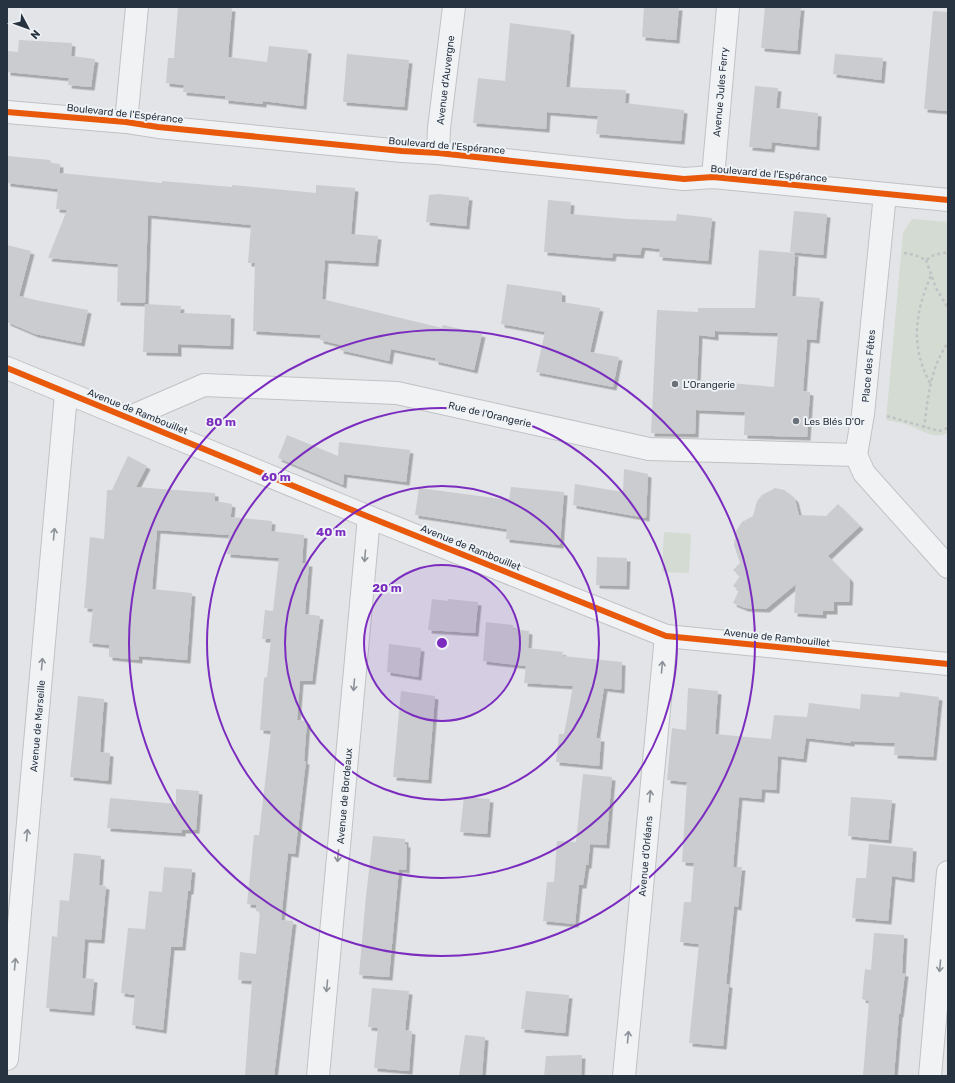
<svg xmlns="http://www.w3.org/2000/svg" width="955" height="1083" font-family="Rubik,sans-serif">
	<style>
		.green { fill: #d3dbd2 }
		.building { fill: #cacccf; fill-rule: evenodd; filter: url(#shadow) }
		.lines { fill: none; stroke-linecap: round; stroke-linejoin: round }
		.minor-casing { stroke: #c0c2c5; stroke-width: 24 }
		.path { stroke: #c0c3c5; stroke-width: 2.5; stroke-dasharray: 3 3; stroke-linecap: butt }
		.minor { stroke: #f1f2f3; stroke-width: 22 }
		.cycleway-casing { stroke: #eff3f6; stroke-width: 8 }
		.cycleway { stroke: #e8590c; stroke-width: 6 }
		.oneway { stroke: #8c929a }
		.ring { fill: none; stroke: #7b2cbf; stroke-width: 2 }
		.poi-dot { fill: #69717b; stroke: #eff3f6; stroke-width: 1.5 }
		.labels { text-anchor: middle; stroke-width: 4; stroke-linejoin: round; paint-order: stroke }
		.street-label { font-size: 10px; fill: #283341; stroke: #eff3f6 }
		.poi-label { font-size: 10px; fill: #283341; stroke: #eff3f6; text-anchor: start }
		.centre { fill: #7b2cbf; stroke: #eff3f6; stroke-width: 2 }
		.ring-label { font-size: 12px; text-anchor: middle; font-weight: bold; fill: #7b2cbf; stroke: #eff3f6; stroke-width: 4; stroke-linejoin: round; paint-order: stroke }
	</style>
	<defs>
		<filter id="shadow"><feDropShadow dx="3.5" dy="3.5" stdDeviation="0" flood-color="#0004"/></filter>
	</defs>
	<rect width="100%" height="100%" fill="#e2e4e7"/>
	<g class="green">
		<path d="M912,219L948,222V433C932,440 920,429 905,424C899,422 892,421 886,420L903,233Z"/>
		<path d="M664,532L691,534L689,573L662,572Z"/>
	</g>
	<g class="building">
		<path d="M178,7L232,8L228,57L267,62L269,46L308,50L303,106L263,101V104L225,100V96L183,92L184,85L166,83L168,58H174Z"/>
		<path d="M644,7H679L676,40L642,37Z"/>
		<path d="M765,7H801L797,51L761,48Z"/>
		<path d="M933,11L948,12V111L924,109Z"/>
		<path d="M510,23L571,31L566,87L626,90L625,103L684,110L681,141L596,134L598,116L547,112L546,129L473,123L478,78L505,81Z"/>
		<path d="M19,40L72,43L71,56L95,59L91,87L68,85L69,78L7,72V51L18,52Z"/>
		<path d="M347,54L409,60L404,107L343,102Z"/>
		<path d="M835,54L883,58L881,80L833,74Z"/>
		<path d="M755,86L778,88L776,108L818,113L816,147L772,142L771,149L749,147Z"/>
		<path d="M7,156L50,160L51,163L60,164L59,182L60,173L162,183V181L232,187V185L316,193V185L355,188L351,234L378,236L375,263L325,260L322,299L442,328L443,325L482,334L474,370L435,361V358L391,349L389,361L340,350L341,345L320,340L321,335L253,331L255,263H248L251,225L148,215L145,303L117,302L118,264L48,258L67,210L56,209L58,189L7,183Z"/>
		<path d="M438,194L469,197L466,226L426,222L429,195Z"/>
		<path d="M548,200L571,202L570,214L628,219L676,221L677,214L712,218L708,261L659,257L660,249L642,247L640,255L613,253L612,258L544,252Z"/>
		<path d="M794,211L827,214L823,255L790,252Z"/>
		<path d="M7,245L31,251L19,296L40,301L88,310L81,343L35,334L7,322Z"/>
		<path d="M759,250L795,253L792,296L820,298L816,340L807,339L803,391L810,392L807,437L744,435L745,412L696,410L695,434L651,433L657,310L698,312V308H755ZM715,331L778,333L774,387L697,380L699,335L715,337Z"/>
		<path d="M507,284L562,292V302L600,308L590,352L619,357L613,387L536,372L545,332L501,324Z"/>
		<path d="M145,304L181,306L180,313L231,315L230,346L178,344V353L143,352Z"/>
		<path d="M287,435L338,456L339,442L410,450L406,482L344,474L343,485L278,458Z"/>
		<path d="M128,456L147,466L136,487L215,493V501L232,504L229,535L157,530L152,589L192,593L187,660L139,656V660L109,657V645L89,643L93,609L84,608L90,537L104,539L107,490H112Z"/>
		<path d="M624,469L648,474L646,518L573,505L575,484L623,492Z"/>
		<path d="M511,487L564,492L560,545L506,539L507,529L415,515L419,488L509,500Z"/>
		<path d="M775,488L784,490L790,494L795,499L799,515L826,516L838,504L860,526L828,556L850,579L849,602H834V611H823V615L794,613L796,584L766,609L745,608L733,603L739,590L733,586L740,576L733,570L740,563L734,545L736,531L742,522L753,516L757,501L762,495Z"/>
		<path d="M231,517L272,521L271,531L304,535L302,563H309L305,614L320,616L312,681H300L297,720L307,721L304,761H306L295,854L288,853L281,920L293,921L274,1076H245L252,981L238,980L240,952L256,954L260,912L256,911V905L247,904L254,835H259L271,731L260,730L264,678L267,677L271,639H262L265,610L273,611L279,558L227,554Z"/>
		<path d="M597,557L627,558L626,586L596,585Z"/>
		<path d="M432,599L448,601V599L478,602L475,633L428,630Z"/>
		<path d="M486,622L513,625V629L529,631L528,648L563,652L562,656L622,662L621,690L604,688L596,738H601L599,766L556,762L559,734H564L573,686L524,683L526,666L483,661Z"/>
		<path d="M389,644L421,648L418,677L387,672Z"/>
		<path d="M688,688L718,691L715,734L771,739L774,715L807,717L809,703L860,709L861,694L899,697L900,692L939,697L933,757L894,755L895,743L851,741V743L806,738L803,759L778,756L776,790L762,789L761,799L739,797L733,867H742L738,907L734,906L726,984H729L723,1046L689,1043L699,944L680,942L684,902H691L694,863L682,862L687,782L667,780L672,728L686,730Z"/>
		<path d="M401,691L435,696L428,780L393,777Z"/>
		<path d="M78,696L104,699L100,752L110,753L108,781L70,777Z"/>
		<path d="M583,774L612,777L606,845L590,844L588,865H586L583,885H579L575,924L543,921L547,882H554L557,841L576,842Z"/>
		<path d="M176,789L199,791L196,830H182V833L107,828L110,798L176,804Z"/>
		<path d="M464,797L490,799L487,834L460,832Z"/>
		<path d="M851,797L892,800L888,840L848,836Z"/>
		<path d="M373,836L405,839V844H407L406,870L399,869L389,977L359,975L366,896Z"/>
		<path d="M869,844L913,848L911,879L892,876L888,921L852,918L856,878H866Z"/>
		<path d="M74,853L101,856L99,885L106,886L101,940L85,939L82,978L94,979L91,1012L46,1008L52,936L57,937L60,900L69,901Z"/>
		<path d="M164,867L192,869L190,891H188L182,947H171L163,1030L132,1025L135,995L121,993L128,928L145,929L149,891L162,892Z"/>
		<path d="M874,933L904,935L902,973H905L900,1014H899L894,1076H863L869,1001L862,999L865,969L871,970Z"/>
		<path d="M372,988L409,991L405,1030L412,1031L409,1071L374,1068L378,1028L368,1027Z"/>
		<path d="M526,991L569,995L565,1033L521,1029Z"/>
		<path d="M465,1035L485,1037L482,1076H459Z"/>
		<path d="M582,1055L581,1076H544L546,1056Z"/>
	</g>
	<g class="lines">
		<g class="minor-casing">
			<g id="minor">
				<path d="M7,112L126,122L158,127L402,151L438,153L684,179L713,177L948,200"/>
				<path d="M126,122L137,7"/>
				<path d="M438,153L439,128L454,7"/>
				<path d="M713,177L728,7"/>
				<path d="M885,194L863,414L856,455L864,473L948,567"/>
				<path d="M7,368L369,517L666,636L948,664"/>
				<path d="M130,417L204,385L397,393L649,449L856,455"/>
				<path d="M7,1059L66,394"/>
				<path d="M318,1076L369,517"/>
				<path d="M624,1076L666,636"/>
				<path d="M930,1076L948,872"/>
			</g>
		</g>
		<g class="path">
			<path d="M904,253L915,255L926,260L934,255L948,252"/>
			<path d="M926,260L936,288L948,308"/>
			<path d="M930,383C910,345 915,314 931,275"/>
			<path d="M887,416L939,431L948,428"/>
			<path d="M924,428C928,399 930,367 948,343"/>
		</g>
		<use href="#minor" class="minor"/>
		<g class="cycleway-casing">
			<g id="cycleway">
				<path d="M7,112L126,122L158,127L402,151L438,153L684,179L713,177L948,200"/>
				<path d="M7,368L369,517L666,636L948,664"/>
			</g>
		</g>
		<use href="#cycleway" class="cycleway"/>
	</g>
	<defs><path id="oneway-shaft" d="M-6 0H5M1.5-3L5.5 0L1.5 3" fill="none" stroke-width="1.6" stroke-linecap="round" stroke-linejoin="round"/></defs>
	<g class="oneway">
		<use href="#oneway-shaft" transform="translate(54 534) rotate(-85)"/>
		<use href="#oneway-shaft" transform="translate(365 556) rotate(95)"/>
		<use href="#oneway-shaft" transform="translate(42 664) rotate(-85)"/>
		<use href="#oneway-shaft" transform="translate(662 667) rotate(-85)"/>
		<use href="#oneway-shaft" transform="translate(354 685) rotate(95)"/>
		<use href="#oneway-shaft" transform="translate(650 796) rotate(-85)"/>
		<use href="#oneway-shaft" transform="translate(27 835) rotate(-85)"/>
		<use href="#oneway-shaft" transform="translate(338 856) rotate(95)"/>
		<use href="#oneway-shaft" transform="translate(15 964) rotate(-85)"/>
		<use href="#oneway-shaft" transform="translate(940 966) rotate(95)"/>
		<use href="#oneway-shaft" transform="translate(327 986) rotate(95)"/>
		<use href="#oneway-shaft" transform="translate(628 1037) rotate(-85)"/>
	</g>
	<circle cx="442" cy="643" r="78" fill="#7b2cbf" fill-opacity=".12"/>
	<g class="ring">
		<circle cx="442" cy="643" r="78"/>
		<circle cx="442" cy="643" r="157"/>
		<circle cx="442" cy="643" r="235"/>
		<circle cx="442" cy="643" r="313"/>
	</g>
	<g class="poi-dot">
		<circle cx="675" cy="384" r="4"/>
		<circle cx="796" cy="421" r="4"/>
	</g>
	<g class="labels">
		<g class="street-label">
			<text transform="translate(445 80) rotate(-83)" y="4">Avenue d'Auvergne</text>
			<text transform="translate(720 92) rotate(-85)" y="4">Avenue Jules Ferry</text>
			<text transform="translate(125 113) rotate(6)" y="4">Boulevard de l'Espérance</text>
			<text transform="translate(447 145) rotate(5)" y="4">Boulevard de l'Espérance</text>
			<text transform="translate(769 173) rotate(5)" y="4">Boulevard de l'Espérance</text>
			<text transform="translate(868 366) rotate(-85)" y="4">Place des Fêtes</text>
			<text transform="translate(138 411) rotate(22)" y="4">Avenue de Rambouillet</text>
			<text transform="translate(490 414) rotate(13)" y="4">Rue de l'Orangerie</text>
			<text transform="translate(471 547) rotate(22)" y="4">Avenue de Rambouillet</text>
			<text transform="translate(777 637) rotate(6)" y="4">Avenue de Rambouillet</text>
			<text transform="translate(37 726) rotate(-85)" y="4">Avenue de Marseille</text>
			<text transform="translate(344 796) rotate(-85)" y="4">Avenue de Bordeaux</text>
			<text transform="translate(645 856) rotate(-85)" y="4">Avenue d'Orléans</text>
		</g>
		<g class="poi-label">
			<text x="683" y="388">L'Orangerie</text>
			<text x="804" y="425">Les Blés D'Or</text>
		</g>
	</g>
	<circle cx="442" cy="643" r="6" class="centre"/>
	<g class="ring-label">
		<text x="221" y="426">80 m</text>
		<text x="276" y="481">60 m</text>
		<text x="331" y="536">40 m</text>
		<text x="387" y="592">20 m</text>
	</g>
	<rect width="955" height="1083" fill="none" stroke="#283341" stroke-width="16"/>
	<g transform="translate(28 28) rotate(131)" stroke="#eff3f6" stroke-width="3" paint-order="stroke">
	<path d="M0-3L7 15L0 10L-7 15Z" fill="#283341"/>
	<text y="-6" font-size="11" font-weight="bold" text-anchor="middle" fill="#283341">N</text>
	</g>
</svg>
